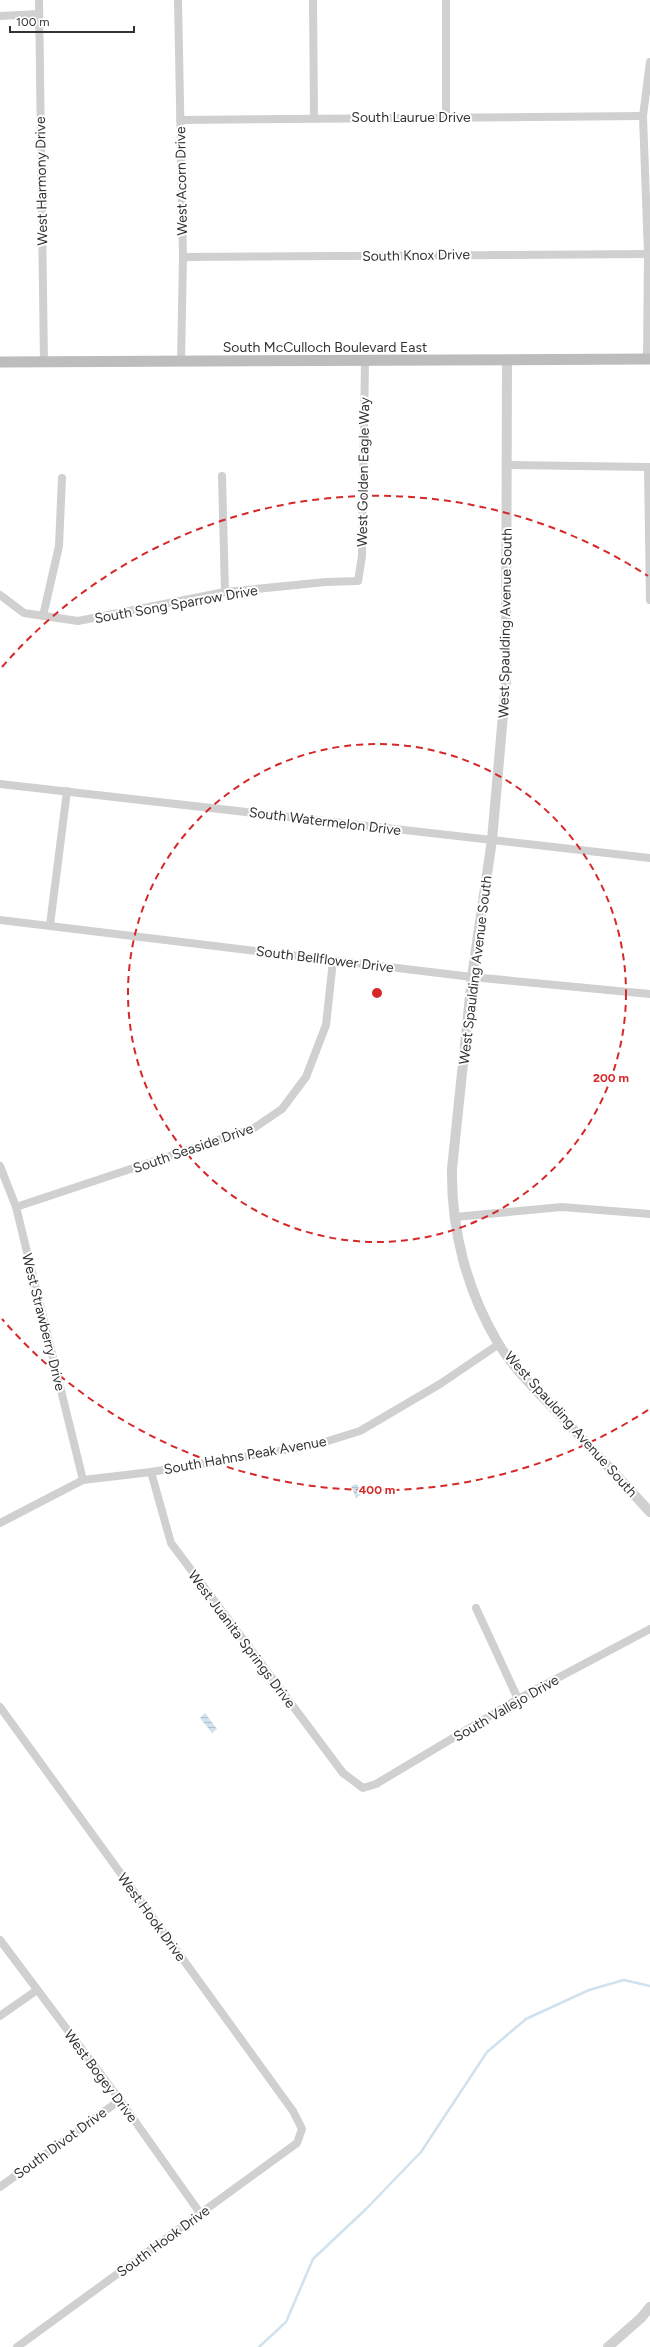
<svg xmlns="http://www.w3.org/2000/svg" width="650" height="2347" font-family="Figtree,sans-serif">
	<style>
		.water { fill: url(#water-rules) }
		.lines { fill: none; stroke-linecap: round; stroke-linejoin: round }
		.stream { stroke: #cfe2ee; stroke-width: 2.5 }
		.minor { stroke: #d0d0d0; stroke-width: 8 }
		.tertiary { stroke: #d0d0d0; stroke-width: 10 }
		.secondary { stroke: #bdbdbd; stroke-width: 11 }
		.ring { fill: none; stroke: #d62828; stroke-width: 2; stroke-dasharray: 7 5 }
		.labels { text-anchor: middle; stroke-width: 4; stroke-linejoin: round; paint-order: stroke }
		.street-label { font-size: 14px; fill: #333; stroke: #fff }
		.centre { fill: #d62828; stroke: #fff; stroke-width: 2 }
		.ring-label { font-size: 12px; text-anchor: middle; font-weight: bold; fill: #d62828; stroke: #fff; stroke-width: 4; stroke-linejoin: round; paint-order: stroke }
	</style>
	<defs>
		<pattern id="water-rules" width="6" height="5" patternUnits="userSpaceOnUse"><rect width="6" height="5" fill="#cfe2ee"/><path d="M0 2.5h6" fill="none" stroke="#b2c2cd"/></pattern>
	</defs>
	<rect width="100%" height="100%" fill="#fff"/>
	<g class="water">
		<path d="M357,1484L362,1494L356,1498L351,1486Z"/>
		<path d="M205,1713L217,1729L212,1733L200,1718Z"/>
	</g>
	<g class="lines">
		<path class="stream" d="M259,2347L286,2322L313,2259L366,2209L421,2152L487,2052L526,2019L589,1990L624,1980L650,1986"/>
		<g class="minor">
			<path d="M39,0L44,362"/>
			<path d="M178,0L183,257L181,362"/>
			<path d="M313,0L314,117"/>
			<path d="M0,16L39,14"/>
			<path d="M446,118V0"/>
			<path d="M180,120L643,116"/>
			<path d="M183,257L650,254"/>
			<path d="M647,359L648,254L643,116L650,62"/>
			<path d="M507,465L650,467"/>
			<path d="M648,467L650,600"/>
			<path d="M222,476L225,592"/>
			<path d="M0,595L24,613L78,621L225,592L326,582L358,581L362,556L365,362"/>
			<path d="M43,616L59,546L62,478"/>
			<path d="M0,784L650,858"/>
			<path d="M0,920L472,977L650,994"/>
			<path d="M50,925L67,791"/>
			<path d="M0,1166L16,1207L83,1480"/>
			<path d="M16,1207L254,1128L282,1109L306,1077L326,1025L333,961"/>
			<path d="M455,1217L562,1207L650,1214"/>
			<path d="M151,1472L171,1543L343,1773L363,1788L376,1784L518,1699L650,1629"/>
			<path d="M0,1523L83,1480L151,1472L315,1445L360,1431L440,1384L499,1344"/>
			<path d="M476,1608L518,1699"/>
			<path d="M0,1707L293,2111L302,2129L297,2143L17,2347"/>
			<path d="M0,1940L120,2100L200,2213"/>
			<path d="M0,2016L37,1990"/>
			<path d="M0,2187L120,2100"/>
		</g>
		<g class="tertiary">
			<path d="M507,361L506,681L492,840L472,977L452,1169C451,1230 467,1291 498,1343C514,1369 538,1392 559,1414C590,1447 620,1479 650,1512"/>
			<path d="M608,2347L641,2318L650,2307"/>
		</g>
		<path class="secondary" d="M0,362L650,359"/>
	</g>
	<g class="ring">
		<circle cx="377" cy="993" r="249"/>
		<path d="M648 1410A497 497 0 0 1 2 1319M2 667A497 497 0 0 1 648 576"/>
	</g>
	<g class="labels">
		<g class="street-label">
			<text x="411" y="122">South Laurue Drive</text>
			<text transform="translate(41 181) rotate(-91)" y="5">West Harmony Drive</text>
			<text transform="translate(181 181) rotate(-91)" y="5">West Acorn Drive</text>
			<text transform="translate(416 255) rotate(-1)" y="5">South Knox Drive</text>
			<text x="325" y="352">South McCulloch Boulevard East</text>
			<text transform="translate(363 472) rotate(-89)" y="5">West Golden Eagle Way</text>
			<text transform="translate(176 604) rotate(-10)" y="5">South Song Sparrow Drive</text>
			<text transform="translate(505 623) rotate(-89)" y="5">West Spaulding Avenue South</text>
			<text transform="translate(325 821) rotate(7)" y="5">South Watermelon Drive</text>
			<text transform="translate(325 959) rotate(7)" y="5">South Bellflower Drive</text>
			<text transform="translate(475 970) rotate(-83)" y="5">West Spaulding Avenue South</text>
			<text transform="translate(193 1148) rotate(-19)" y="5">South Seaside Drive</text>
			<text transform="translate(44 1322) rotate(76)" y="5">West Strawberry Drive</text>
			<text transform="translate(571 1424) rotate(48)" y="5">West Spaulding Avenue South</text>
			<text transform="translate(245 1455) rotate(-10)" y="5">South Hahns Peak Avenue</text>
			<text transform="translate(242 1639) rotate(53)" y="5">West Juanita Springs Drive</text>
			<text transform="translate(506 1708) rotate(-30)" y="5">South Vallejo Drive</text>
			<text transform="translate(152 1917) rotate(54)" y="5">West Hook Drive</text>
			<text transform="translate(101 2076) rotate(53)" y="5">West Bogey Drive</text>
			<text transform="translate(60 2143) rotate(-36)" y="5">South Divot Drive</text>
			<text transform="translate(163 2241) rotate(-36)" y="5">South Hook Drive</text>
		</g>
	</g>
	<circle cx="377" cy="993" r="6" class="centre"/>
	<g class="ring-label">
		<text x="611" y="1082">200 m</text>
		<text x="377" y="1494">400 m</text>
	</g>
	<path d="M10 26v6h124v-6" fill="none" stroke="#333333" stroke-width="2"/>
	<text x="16" y="26" font-size="12" fill="#333333" stroke="#ffffff" stroke-width="3" paint-order="stroke">100 m</text>
</svg>
